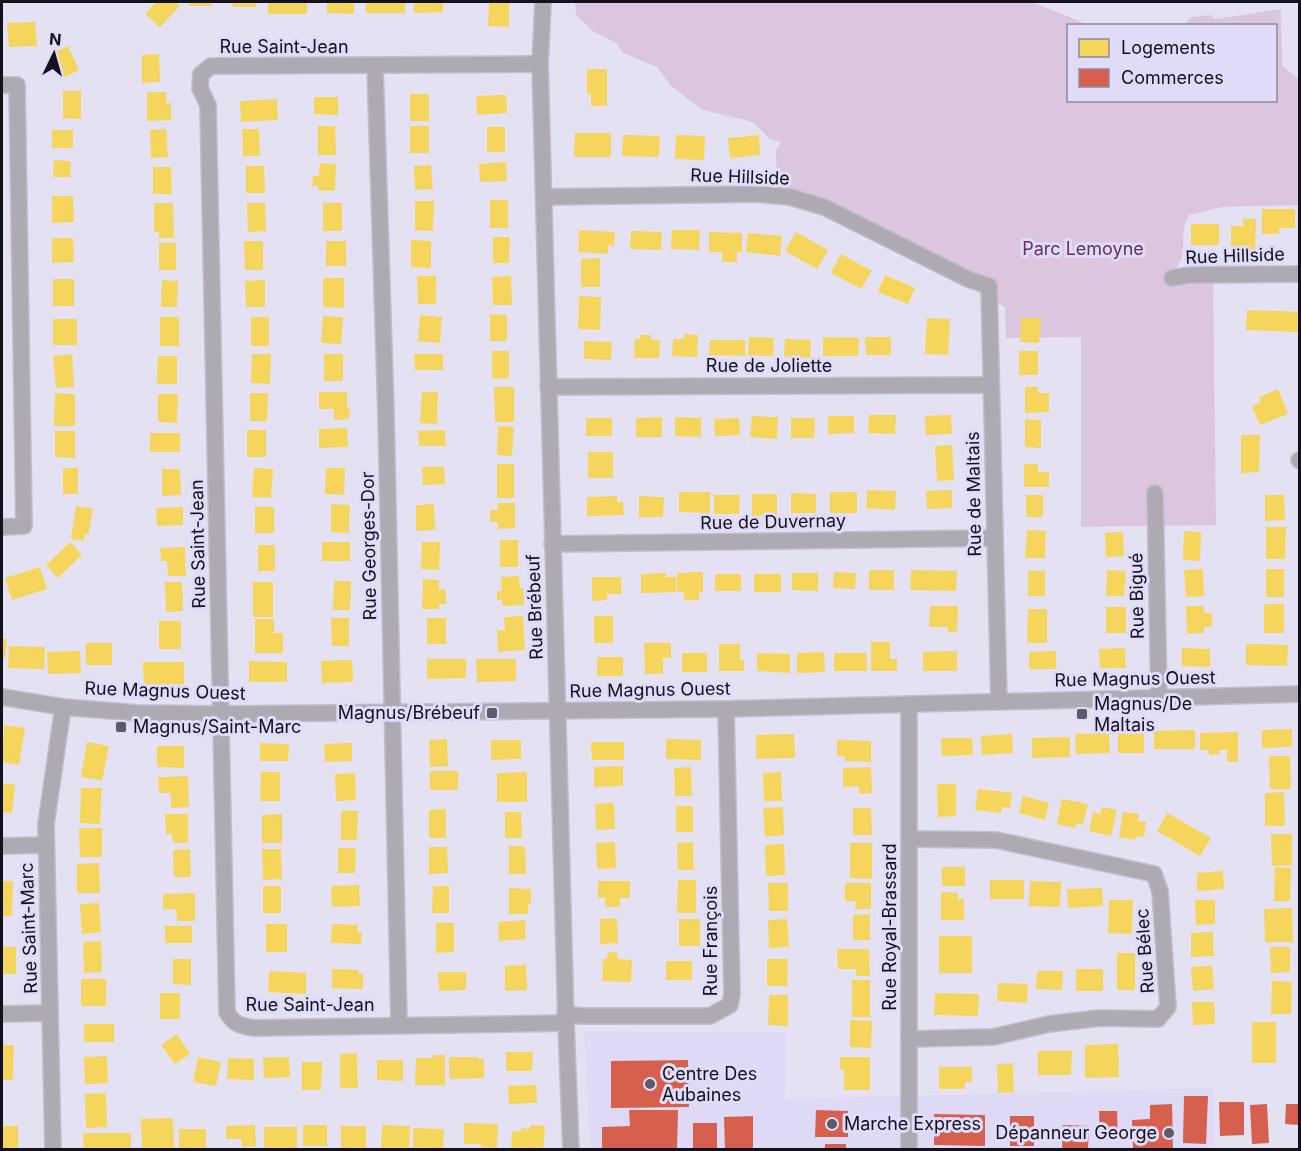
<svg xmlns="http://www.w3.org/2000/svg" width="1301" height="1151" font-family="Inter,sans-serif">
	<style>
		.built { fill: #dedaf6 }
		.green { fill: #dcc5de }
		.homes { fill: #f6d55c }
		.shops { fill: #d6604d }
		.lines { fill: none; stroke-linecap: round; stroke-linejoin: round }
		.minor-casing { stroke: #bfbeca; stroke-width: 18 }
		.minor { stroke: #aea9b3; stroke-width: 15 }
		.poi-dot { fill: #5c5a66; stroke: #dfdbf9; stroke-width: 2 }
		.labels { text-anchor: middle; stroke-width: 6; stroke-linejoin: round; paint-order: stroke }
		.street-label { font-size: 18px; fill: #13111b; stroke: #dfdbf9 }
		.park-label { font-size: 18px; fill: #692d62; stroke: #dfdbf9 }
		.poi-label { font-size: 18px; fill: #13111b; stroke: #dfdbf9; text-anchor: start }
	</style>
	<rect width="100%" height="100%" fill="#e4e2f2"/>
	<path class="built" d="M584,1031L786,1032L785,1099L1214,1088L1215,1149H590Z"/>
	<path class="green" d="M575,2H1032L1089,25L1068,26V100H1276V26L1147,25L1186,23L1192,17L1210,15L1216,19L1281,9L1282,66L1299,79V205L1222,207L1189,215C1177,233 1191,258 1172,272L1213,275L1216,525L1081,527V337L1006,338L1005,307L824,207L777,195L776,150L781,142L770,139L753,122L703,110L671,86L657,67L623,53L616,43L594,32L576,15Z"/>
	<g class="homes">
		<path d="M156,2H175L180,6L160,27L145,14Z"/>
		<rect x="189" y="2" width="23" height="4"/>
		<path d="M232,2H256V7H233Z"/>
		<rect x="268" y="2" width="39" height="12"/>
		<path d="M327,2H354V14L327,13Z"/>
		<rect x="366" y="2" width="39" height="11"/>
		<path d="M414,2H443V12L414,13Z"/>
		<path d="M489,2H509V27L488,26Z"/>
		<path d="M35,22L37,46L9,47L7,23Z"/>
		<path d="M68,46L79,70L60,79L49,55Z"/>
		<path d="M159,54L160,82L142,83V55Z"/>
		<path d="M587,69H607V106H591V94H587Z"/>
		<path d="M63,91H81V119L63,118Z"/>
		<path d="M147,92H166V103H171V120L147,121Z"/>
		<rect x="410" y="94" width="19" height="27"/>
		<path d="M506,95L507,113L477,115L476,96Z"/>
		<path d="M314,97H338V115L314,114Z"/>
		<path d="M277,99L278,120L241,122L240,101Z"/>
		<path d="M318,126H335L336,155H318Z"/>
		<rect x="410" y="126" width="19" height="27"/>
		<rect x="487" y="127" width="18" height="25"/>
		<path d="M166,129L168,157L151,158L150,130Z"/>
		<path d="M242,129H259L260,156H243Z"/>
		<rect x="52" y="130" width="21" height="18"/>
		<path d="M575,133H611V157H574Z"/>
		<path d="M623,135L660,136L659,157L622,156Z"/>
		<path d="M676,135L705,136L704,160L675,159Z"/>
		<path d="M759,135L760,155L730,158L728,138Z"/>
		<path d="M54,160L71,161L70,177H53Z"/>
		<path d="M506,162L507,181L480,182L479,164Z"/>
		<path d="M320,163L336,164L335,191L318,190V186H312L313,176H319Z"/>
		<path d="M431,165L433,189L415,190L414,166Z"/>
		<path d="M246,166H264L265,193H246Z"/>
		<path d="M153,167H171L172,194H153Z"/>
		<path d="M52,196H73L74,222L52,223Z"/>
		<rect x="490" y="200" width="18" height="28"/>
		<path d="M415,201H434L433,231L415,230Z"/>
		<path d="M154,203H173L174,238H159V232H154Z"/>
		<path d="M247,203H265L266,231L248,232Z"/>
		<rect x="323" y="203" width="19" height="28"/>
		<path d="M1262,209H1295V228H1279V234H1262Z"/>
		<path d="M1243,219H1256L1255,251L1231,250V226H1243Z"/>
		<rect x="1191" y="224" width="28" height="21"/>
		<path d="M579,230L615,232L614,246L608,245V254L578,252Z"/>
		<path d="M672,230H700L699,250L671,249Z"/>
		<path d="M631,231L662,232L661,250L630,249Z"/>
		<path d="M709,232L742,233V252H737V262H722V252H709Z"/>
		<path d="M796,232L828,250L817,269L785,251Z"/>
		<path d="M748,233L782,236L780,256L746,252Z"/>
		<path d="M493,237H510L509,263H493Z"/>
		<path d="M52,238H73L74,262L52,263Z"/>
		<path d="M411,240L431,241V268L411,267Z"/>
		<path d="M244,241H263V270H245Z"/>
		<rect x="326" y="241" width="20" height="25"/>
		<rect x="159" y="243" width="17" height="27"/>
		<path d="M841,254L872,271L861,289L831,273Z"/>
		<path d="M600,258V287H581V259Z"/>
		<path d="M885,275L915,288L908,304L878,292Z"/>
		<path d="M417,276H436V304H418Z"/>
		<path d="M511,276L512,305H493L492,277Z"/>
		<path d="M323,278H344V308L323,307Z"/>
		<rect x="53" y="279" width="21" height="27"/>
		<path d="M162,280L178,281L177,307H161Z"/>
		<path d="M265,280V307H246L245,281Z"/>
		<path d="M579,296L601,297L600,330L578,329Z"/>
		<path d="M1247,310L1300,312L1299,332L1246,330Z"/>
		<path d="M490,314L507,315V341H490Z"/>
		<path d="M420,315L442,317L440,343L418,341Z"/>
		<path d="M323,316L343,317L341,344L321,343Z"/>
		<rect x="160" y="317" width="19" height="29"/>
		<rect x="251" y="317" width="18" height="29"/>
		<path d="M927,318L950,319L948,355L925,354Z"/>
		<path d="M1021,318H1041L1039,343L1020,342Z"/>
		<rect x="53" y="319" width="24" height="26"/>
		<path d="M685,334L698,335L697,357L672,356L673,339H684Z"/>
		<path d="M640,335H651V340H660L659,358H634L635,339H640Z"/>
		<path d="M749,337L774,338L773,356L748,355Z"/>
		<path d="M823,337L859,338L858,356H823Z"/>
		<path d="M865,337H891V355H866Z"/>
		<path d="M785,339L811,340L810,358L784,357Z"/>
		<path d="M710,340H745V356L709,355Z"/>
		<path d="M584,341L612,342L611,360L584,359Z"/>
		<path d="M492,351H509V378L492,379Z"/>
		<rect x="1019" y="351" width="19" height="24"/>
		<path d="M72,354L74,387L56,388L53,356Z"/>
		<path d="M252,354H271L270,384L251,383Z"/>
		<rect x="324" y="354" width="19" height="27"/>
		<path d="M414,354H443V370H415Z"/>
		<path d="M158,356H177V384H157Z"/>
		<path d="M494,387H514V422H495Z"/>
		<path d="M1025,387H1038V393H1049V412L1025,413Z"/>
		<path d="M1278,389L1288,414L1260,425L1252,406L1261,402L1259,397Z"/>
		<path d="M319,392H347V409H350L349,419L334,420V409H319Z"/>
		<path d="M422,392H438L437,424L420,423Z"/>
		<path d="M55,393L75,394V426H54Z"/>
		<path d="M250,393H268L267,421H250Z"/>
		<path d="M158,394H178L177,423L158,422Z"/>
		<path d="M869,415H896L895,434L868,433Z"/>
		<path d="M951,415L952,434L926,435L925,416Z"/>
		<path d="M752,416L778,417L777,439L750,437Z"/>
		<path d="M828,416H854V433L828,434Z"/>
		<path d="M662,417V437H636V418Z"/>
		<path d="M675,417L701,418V437L675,436Z"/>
		<rect x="586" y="418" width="26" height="18"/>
		<path d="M739,418L740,435L715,436L714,419Z"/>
		<path d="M791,418H815L814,438H791Z"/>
		<path d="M1025,419L1041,420V448L1025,447Z"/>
		<path d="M498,426L514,427L512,456L497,455Z"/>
		<path d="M347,428L348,447L319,448V429Z"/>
		<rect x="247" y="430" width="19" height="27"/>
		<path d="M445,430L446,446H419L418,431Z"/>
		<path d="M55,431H75V458L55,457Z"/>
		<rect x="150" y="433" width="30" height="19"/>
		<path d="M1241,435H1260L1259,472L1241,473Z"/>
		<path d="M952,445L954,480L937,481L935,446Z"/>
		<rect x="588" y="452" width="25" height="26"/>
		<rect x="497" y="464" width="17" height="34"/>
		<path d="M1024,464H1038V472H1049V487H1024Z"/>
		<path d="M422,467H444L445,484L423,485Z"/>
		<rect x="63" y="468" width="15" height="26"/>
		<path d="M254,468L273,469L271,498L252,497Z"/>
		<path d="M326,468H345L344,495L325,494Z"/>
		<path d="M162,469H180L181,495L162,496Z"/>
		<path d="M867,490L896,491L895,510L866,508Z"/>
		<path d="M952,490V508L927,509L926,491Z"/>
		<path d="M679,492H710V513L679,512Z"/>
		<rect x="830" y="492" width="27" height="21"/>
		<path d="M791,493L816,494V513H791Z"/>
		<rect x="752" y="494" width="25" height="22"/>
		<path d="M714,495H740L739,514H714Z"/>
		<rect x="1026" y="495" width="17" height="22"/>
		<path d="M1265,495H1284L1285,520L1265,521Z"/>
		<path d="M617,496V502H623L624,515L587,516V497Z"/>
		<path d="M639,496L664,497L663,517H639Z"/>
		<path d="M498,503H515V528L498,529V522H490V510H498Z"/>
		<path d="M331,504L350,505L349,533L331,532Z"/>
		<path d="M434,504L435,530L416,531V505Z"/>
		<path d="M76,506L93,509L88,535L85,534L84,541L71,539Z"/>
		<path d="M183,507V525L157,526L156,508Z"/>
		<rect x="255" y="507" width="19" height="26"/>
		<path d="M1266,527H1286L1285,559H1266Z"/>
		<path d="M1027,530L1046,531L1045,558H1025Z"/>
		<path d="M1184,531L1201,532L1200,561L1183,560Z"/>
		<path d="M1123,532L1124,556L1106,557L1105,533Z"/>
		<rect x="500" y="540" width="18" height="27"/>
		<path d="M70,542L82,555L58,578L46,565Z"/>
		<rect x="322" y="542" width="28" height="19"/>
		<path d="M422,542H440L439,570L421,569Z"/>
		<rect x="258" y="545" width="17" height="26"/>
		<path d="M185,547L186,576H168L167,561H161L160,548Z"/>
		<path d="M40,567L47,589L12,600L5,578Z"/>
		<path d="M1203,569L1204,596L1186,597L1184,570Z"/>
		<rect x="1266" y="569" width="18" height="28"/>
		<rect x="869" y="570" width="25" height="20"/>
		<path d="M911,570L957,571L956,591L910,590Z"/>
		<path d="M1107,570L1126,571L1124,596H1106Z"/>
		<rect x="1028" y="571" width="17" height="25"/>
		<path d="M703,572V592H699V600H684V592H677V573Z"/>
		<path d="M834,572L856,573L855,589L833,588Z"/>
		<path d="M666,573V577H676V592L641,593V574Z"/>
		<path d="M792,573H818V591L792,590Z"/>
		<rect x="715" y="574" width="26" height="17"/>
		<rect x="754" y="574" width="27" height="18"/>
		<path d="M519,576L520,588H523L524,605L502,606V600H497V591H502L501,577Z"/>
		<path d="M592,577H621L622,594H607V600L592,601Z"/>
		<path d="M423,579L439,580V589L446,590V604H439V609H422Z"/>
		<path d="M334,581H351L350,610H333Z"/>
		<path d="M165,582H182L183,611L166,612Z"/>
		<rect x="253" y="582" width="20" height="35"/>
		<rect x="1264" y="604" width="20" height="29"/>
		<path d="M930,606H958L957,632H948V627H929Z"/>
		<path d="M1186,606H1203L1204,613H1212V627H1204V633L1187,634Z"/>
		<rect x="1106" y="607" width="20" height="26"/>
		<path d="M1028,609H1047V643H1027Z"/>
		<path d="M523,616L525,650L498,652L497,630H505L504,617Z"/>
		<rect x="594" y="616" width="19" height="27"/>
		<path d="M331,618H349V646H332Z"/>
		<rect x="427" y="618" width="19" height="26"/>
		<path d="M255,619H274V633H283V653H255Z"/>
		<rect x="159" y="621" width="22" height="28"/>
		<path d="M2,639H7L5,658H2Z"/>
		<path d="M871,642H890V659H897V671H871Z"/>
		<rect x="86" y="643" width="26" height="22"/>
		<path d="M644,643H671V658H663V674H645Z"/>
		<path d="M719,644H740V660H744V671H719Z"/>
		<path d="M1246,644L1288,645L1287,666L1246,665Z"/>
		<path d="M9,646L45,647L44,669L8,668Z"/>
		<path d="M1125,648L1126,668H1100L1099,649Z"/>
		<path d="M1182,648L1210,649V667L1182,666Z"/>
		<path d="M80,651L81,673L48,674L47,652Z"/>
		<path d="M957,651V671H923V652Z"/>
		<path d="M1056,651V669H1029V652Z"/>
		<path d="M824,652L825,672L797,673V653Z"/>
		<rect x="682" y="653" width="25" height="19"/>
		<path d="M757,653L790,654V673L757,671Z"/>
		<rect x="834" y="653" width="33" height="18"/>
		<rect x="597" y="657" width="26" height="19"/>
		<path d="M427,659H466V678L427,679Z"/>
		<path d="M476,659H516V681L477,682Z"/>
		<path d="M352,660L353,682L322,683L321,661Z"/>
		<path d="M249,661L287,662V682H249Z"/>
		<path d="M143,662H184V684L144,685Z"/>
		<path d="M4,725L25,728L19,765L2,762Z"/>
		<path d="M1292,729V747L1262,748V730Z"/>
		<path d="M1195,730V749H1154V731Z"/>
		<path d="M1238,732V762H1227V750H1219V754L1209,755V750H1200V733Z"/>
		<path d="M1109,733L1110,753L1076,754L1075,734Z"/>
		<path d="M1144,733V753H1118V734Z"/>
		<path d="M794,734L795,758L756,759V735Z"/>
		<path d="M1012,734L1013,753L982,755L981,736Z"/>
		<path d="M1070,737V757L1032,758V738Z"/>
		<path d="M941,738H972L973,755L942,756Z"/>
		<path d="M447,739L448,766L430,767L429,740Z"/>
		<path d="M666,739L701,740V760L666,759Z"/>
		<path d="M491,740H521V759L491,760Z"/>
		<path d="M837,740L871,741V762L845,761V756H837Z"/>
		<path d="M87,742L109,746L102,781L81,777Z"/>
		<path d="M591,742H624V760H592Z"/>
		<path d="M260,743L289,744L288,761H260Z"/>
		<path d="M352,743V761L325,762L324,744Z"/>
		<path d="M157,746H184V768L157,767Z"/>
		<path d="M1269,756H1290L1291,789H1270Z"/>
		<path d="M623,766V786L594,787V767Z"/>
		<path d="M691,767L692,796H675L674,768Z"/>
		<path d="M871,767L872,793L859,794V786L843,787V768Z"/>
		<rect x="430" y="771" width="28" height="19"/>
		<path d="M261,772H280V801H260Z"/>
		<path d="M527,772V802H497V773Z"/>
		<path d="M781,772L782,801H764L763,773Z"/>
		<path d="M355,773L356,800L336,801L335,774Z"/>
		<path d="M188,776L189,807L171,808V793H159L158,777Z"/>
		<path d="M2,783L15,785L12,813L2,812Z"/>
		<path d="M937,784H956V816L938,817Z"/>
		<path d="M81,788H102L100,824L80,823Z"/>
		<path d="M978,789L1012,793L1010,808L1002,807L1001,813L975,810Z"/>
		<path d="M1284,792L1285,826H1265V793Z"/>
		<path d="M1023,796L1049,803L1045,820L1019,813Z"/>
		<path d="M1062,799L1088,804L1083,825L1076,823L1075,828L1057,824Z"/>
		<path d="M614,803L615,829L596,830L595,804Z"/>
		<rect x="676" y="806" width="17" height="26"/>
		<path d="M783,807L784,835L765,837L763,808Z"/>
		<path d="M1102,807L1117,810L1111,836L1089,831L1093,812L1100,814Z"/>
		<path d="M853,808H871L872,835H853Z"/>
		<path d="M446,809V838H429V810Z"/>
		<path d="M341,811H358L357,840H341Z"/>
		<path d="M505,812H521L522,838H505Z"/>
		<path d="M1123,812L1139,814L1138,821L1146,822L1144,837L1136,836L1135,840L1119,837Z"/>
		<path d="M1167,813L1211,838L1200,856L1157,831Z"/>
		<path d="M165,814H188V843H173L172,834H166Z"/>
		<path d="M282,814V843H262V815Z"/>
		<path d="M79,828H102V857H80Z"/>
		<path d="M1271,834H1292V865L1272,866Z"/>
		<path d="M615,842L616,868L597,869L596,843Z"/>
		<path d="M693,842L694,870H678L677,843Z"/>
		<path d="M850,843H872V879L850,878Z"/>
		<path d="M784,844L785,875L766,876L765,845Z"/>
		<path d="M509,846H525L526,874H509Z"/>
		<path d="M429,847H447L448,873L429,874Z"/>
		<path d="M338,848H356L355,873H338Z"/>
		<path d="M190,849L191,877H174L173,850Z"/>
		<path d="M262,849H281L282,879L263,880Z"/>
		<path d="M99,863L100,893H77V864Z"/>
		<rect x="942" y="867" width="23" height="19"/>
		<path d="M1275,867L1291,868L1290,901H1274Z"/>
		<path d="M1223,871L1224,889L1197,891V873Z"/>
		<path d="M678,880H696V913H677Z"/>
		<rect x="990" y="880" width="34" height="19"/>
		<path d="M2,881H13L12,916H2Z"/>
		<path d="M598,881H630V898H620V907H605V897L598,898Z"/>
		<path d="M1030,881L1061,882L1060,907L1029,906Z"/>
		<path d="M768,883H788V911H769Z"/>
		<path d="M845,883H871V909H855L856,901H845Z"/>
		<path d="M359,885L360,906L332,907L331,886Z"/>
		<rect x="263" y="886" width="18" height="27"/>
		<path d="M433,886H449V913H432Z"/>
		<path d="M509,888L531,889V904L528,903V914H509Z"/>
		<path d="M1102,888L1103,906L1068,908L1067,889Z"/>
		<path d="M941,892L958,893V899H964V920H941Z"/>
		<path d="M195,893V921H177L176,909H163V894Z"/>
		<path d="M1109,900H1133L1132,934L1108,933Z"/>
		<path d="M1195,900H1215V924L1196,925Z"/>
		<path d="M99,903L101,932L82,934L80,904Z"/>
		<path d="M1292,908L1293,942H1265L1264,909Z"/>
		<path d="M870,914V940H853V915Z"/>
		<path d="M617,918L618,943L600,944V919Z"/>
		<rect x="679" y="919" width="21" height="27"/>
		<path d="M787,919L789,947L769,948L768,920Z"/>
		<path d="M525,920L526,939L499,941L498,922Z"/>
		<path d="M436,923H454V952L436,953Z"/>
		<rect x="266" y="924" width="21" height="28"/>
		<path d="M332,924L358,925V933H362L361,944L331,943Z"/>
		<rect x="165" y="926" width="27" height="17"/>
		<path d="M1213,932L1214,956L1191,957V933Z"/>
		<rect x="939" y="936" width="33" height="37"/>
		<path d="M101,941L102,972L84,973L83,942Z"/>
		<rect x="2" y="947" width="14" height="27"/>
		<path d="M1270,947H1290V972L1271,973Z"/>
		<path d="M837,949H869L870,976H856V969H838Z"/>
		<path d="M608,952L618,953L617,959L632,960L631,982L602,981L603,959H607Z"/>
		<rect x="1117" y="953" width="18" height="37"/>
		<path d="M173,959H191V985L173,984Z"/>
		<path d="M767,959H788L787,986H767Z"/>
		<rect x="666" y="961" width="26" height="19"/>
		<path d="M526,965L527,990L505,991V966Z"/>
		<path d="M1212,966L1214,989L1193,991L1191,967Z"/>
		<path d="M332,969L358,970V973H363V989L332,988Z"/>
		<rect x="1076" y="969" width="27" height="22"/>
		<path d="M269,971L306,973V994L268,992Z"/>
		<path d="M1037,971H1063L1062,990L1036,989Z"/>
		<path d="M438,972H466V990L439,991Z"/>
		<rect x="81" y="979" width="25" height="27"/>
		<rect x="852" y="980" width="18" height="37"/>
		<path d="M1272,981L1292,982L1291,1014H1271Z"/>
		<path d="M998,983L1028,984L1027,1003L997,1001Z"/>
		<rect x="160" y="993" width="20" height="26"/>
		<path d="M935,993L979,994L978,1016L934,1015Z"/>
		<path d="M769,995H788V1026L768,1025Z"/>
		<path d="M1192,1002H1214L1215,1024L1193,1025Z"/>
		<path d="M850,1020L872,1021L871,1048L850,1047Z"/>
		<rect x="1252" y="1022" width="24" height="41"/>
		<rect x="84" y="1024" width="30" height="18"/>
		<path d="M177,1034L190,1054L175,1064L161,1045Z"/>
		<path d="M1118,1044L1119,1077L1085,1078V1045Z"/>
		<path d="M2,1045H14L13,1080H2Z"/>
		<path d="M1038,1051H1072L1071,1075H1038Z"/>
		<path d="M506,1052H533L532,1071H506Z"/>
		<path d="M357,1053L358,1088H340V1054Z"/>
		<path d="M433,1055H445V1085H415L416,1058H433Z"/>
		<path d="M107,1056L108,1083L85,1084L84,1057Z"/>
		<path d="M198,1057L221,1062L216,1086L193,1082Z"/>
		<path d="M289,1057L290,1077L264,1078L263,1058Z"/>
		<path d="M449,1057H478V1059H484V1078L450,1079Z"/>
		<path d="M840,1057H870V1090H844V1069H840Z"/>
		<path d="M228,1058L254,1059V1080L227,1079Z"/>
		<path d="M377,1060H403V1081L377,1080Z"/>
		<path d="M302,1062H322L321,1090H302Z"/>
		<path d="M1013,1063L1014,1092L998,1093L997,1064Z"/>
		<path d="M939,1067H972V1082H965V1089H939Z"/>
		<path d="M536,1085L537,1103L509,1104L508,1086Z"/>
		<path d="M106,1093L107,1127L86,1128L85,1094Z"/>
		<path d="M173,1118L174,1148L142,1149L141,1119Z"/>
		<path d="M464,1123L498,1124L497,1148L481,1147V1144H464Z"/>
		<path d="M255,1125L256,1146L242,1147L241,1139H226V1126Z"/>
		<rect x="303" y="1125" width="24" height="21"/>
		<path d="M382,1125L410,1126L409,1150L381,1149Z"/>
		<path d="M530,1125L545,1126L543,1150H511L512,1131L521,1132V1128L530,1129Z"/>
		<rect x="2" y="1126" width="16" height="24"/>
		<rect x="341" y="1126" width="25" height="24"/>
		<rect x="264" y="1127" width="33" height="23"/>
		<path d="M413,1128L444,1129L443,1149L413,1148Z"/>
		<rect x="179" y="1129" width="27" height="19"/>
		<path d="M83,1133H131V1150H84Z"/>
	</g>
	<g class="shops">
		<path d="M688,1060L689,1107L611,1108V1061Z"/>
		<path d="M1184,1096H1208L1206,1144L1183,1143Z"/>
		<path d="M1219,1102H1244V1135L1220,1136Z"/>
		<path d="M1172,1104L1173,1149L1133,1150L1132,1120L1150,1119V1105Z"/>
		<path d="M1267,1104L1269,1143L1252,1144L1250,1105Z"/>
		<path d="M1286,1104H1300V1125L1285,1124Z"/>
		<path d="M629,1110H678L677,1150H602V1127L630,1126Z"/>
		<path d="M816,1110L848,1111V1137H815Z"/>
		<path d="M1099,1111H1117L1118,1139H1100Z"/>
		<path d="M934,1114L985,1115V1146L934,1145Z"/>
		<path d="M753,1116V1150H725L724,1117Z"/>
		<rect x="1010" y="1116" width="24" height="30"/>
		<rect x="693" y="1123" width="24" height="27"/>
		<path d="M1063,1125L1089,1126L1088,1150H1062Z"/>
		<rect x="825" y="1144" width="21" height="6"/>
	</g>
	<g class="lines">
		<g class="minor-casing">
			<g id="minor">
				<path d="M543,2L540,64L566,1023L571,1150"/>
				<path d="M540,64L211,66L201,74L200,88L208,105L227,1012C233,1024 241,1026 254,1028L566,1023"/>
				<path d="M375,66L386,414L399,1025"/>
				<path d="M2,85H17L24,526L2,527"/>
				<path d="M544,197L758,194L790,197L824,207L968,279L989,286L999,702"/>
				<path d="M1172,278L1189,275L1300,274"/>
				<path d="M548,387L991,385"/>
				<path d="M1299,460L1300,461"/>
				<path d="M1155,493L1159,698"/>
				<path d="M552,544L995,538"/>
				<path d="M2,697L63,707L138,713L221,714L726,709L1300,694"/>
				<path d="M2,846L46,845"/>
				<path d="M2,1014L50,1013"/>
				<path d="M565,1014L581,1016H710L730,1005L732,994L726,709"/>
				<path d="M909,1039L993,1037L1049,1024L1100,1018L1158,1019L1168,1007L1160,891L1154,874L996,840L910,839"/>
				<path d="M53,1150L46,824L63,707"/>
				<path d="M909,1150V704"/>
			</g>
		</g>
		<use href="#minor" class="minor"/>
	</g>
	<g class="poi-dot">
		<rect x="486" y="707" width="12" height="12" rx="3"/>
		<rect x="1076" y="708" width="12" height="12" rx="3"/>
		<rect x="115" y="721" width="12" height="12" rx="3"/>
		<circle cx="650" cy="1084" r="6"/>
		<circle cx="832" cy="1124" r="6"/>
		<circle cx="1169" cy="1133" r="6"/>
	</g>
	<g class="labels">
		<g class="street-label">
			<text x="284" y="53">Rue Saint-Jean</text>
			<text transform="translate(740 177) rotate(2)" y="6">Rue Hillside</text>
			<text transform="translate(1235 256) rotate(-2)" y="6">Rue Hillside</text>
			<text x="769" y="372">Rue de Joliette</text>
			<text transform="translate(974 494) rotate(-91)" y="6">Rue de Maltais</text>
			<text transform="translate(773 522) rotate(-1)" y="6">Rue de Duvernay</text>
			<text transform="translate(198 544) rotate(-91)" y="6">Rue Saint-Jean</text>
			<text transform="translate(369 546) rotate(-91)" y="6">Rue Georges-Dor</text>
			<text transform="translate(1137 596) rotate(-91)" y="6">Rue Bigué</text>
			<text transform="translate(535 607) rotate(-92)" y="6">Rue Brébeuf</text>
			<text transform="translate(1135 679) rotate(-1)" y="6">Rue Magnus Ouest</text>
			<text transform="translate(650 690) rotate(-1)" y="6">Rue Magnus Ouest</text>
			<text transform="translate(165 691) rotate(2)" y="6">Rue Magnus Ouest</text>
			<text transform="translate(890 927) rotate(-90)" y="6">Rue Royal-Brassard</text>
			<text transform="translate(29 928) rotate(-92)" y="6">Rue Saint-Marc</text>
			<text transform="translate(711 941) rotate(-90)" y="6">Rue François</text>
			<text transform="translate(1145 951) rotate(-94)" y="6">Rue Bélec</text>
			<text x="310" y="1011">Rue Saint-Jean</text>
		</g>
		<g class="park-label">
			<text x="1083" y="255">Parc Lemoyne</text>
		</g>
		<g class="poi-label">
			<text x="1094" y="710">Magnus/De<tspan x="1094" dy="21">Maltais</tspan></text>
			<text x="480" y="719" text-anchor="end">Magnus/Brébeuf</text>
			<text x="133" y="733">Magnus/Saint-Marc</text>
			<text x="662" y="1080">Centre Des<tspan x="662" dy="21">Aubaines</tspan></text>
			<text x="844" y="1130">Marche Express</text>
			<text x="1157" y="1139" text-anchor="end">Dépanneur George</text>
		</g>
	</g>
	<rect width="1301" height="1151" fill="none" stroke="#13111b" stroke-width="6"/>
	<rect x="1067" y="24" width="210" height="78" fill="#dfdbf9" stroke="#8d8aa0" stroke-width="1.5"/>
	<rect x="1079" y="39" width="30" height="18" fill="#f6d55c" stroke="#8d8aa0" stroke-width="1.5"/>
	<text x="1121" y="54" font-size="18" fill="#13111b">Logements</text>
	<rect x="1079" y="69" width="30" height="18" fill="#d6604d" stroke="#8d8aa0" stroke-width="1.5"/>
	<text x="1121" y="84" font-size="18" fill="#13111b">Commerces</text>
	<g transform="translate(54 54) rotate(5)" stroke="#dfdbf9" stroke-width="4.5" paint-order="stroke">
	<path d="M0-4.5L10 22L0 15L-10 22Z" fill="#13111b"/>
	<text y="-9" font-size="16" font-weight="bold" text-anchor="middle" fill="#13111b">N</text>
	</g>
</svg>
